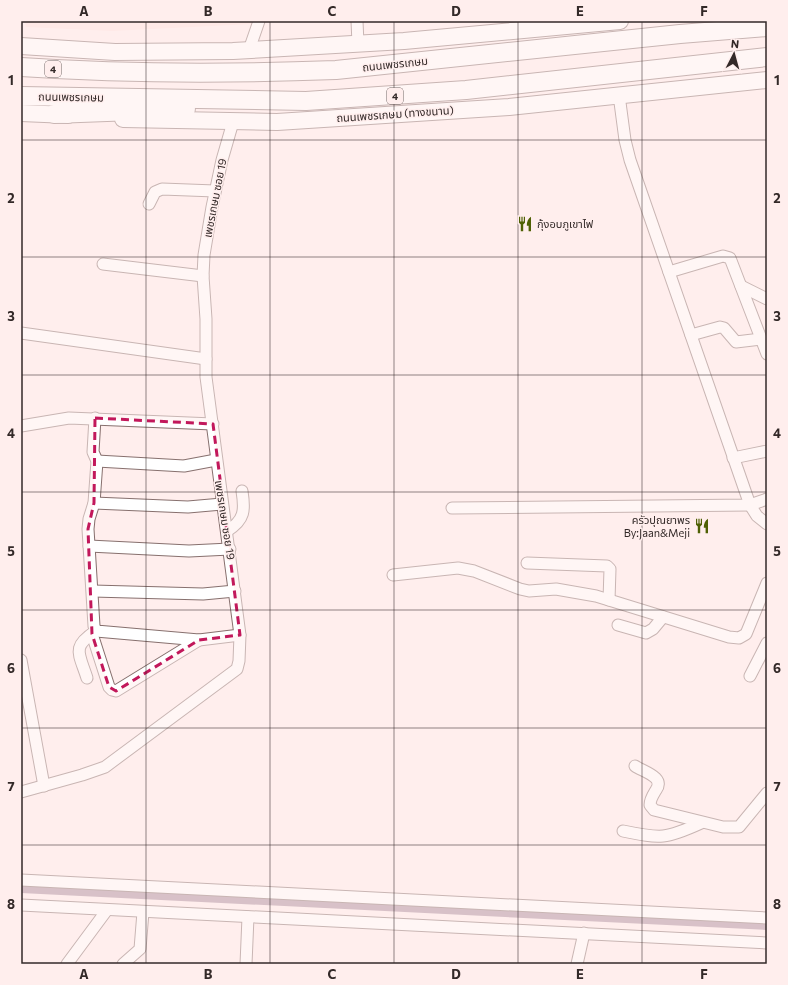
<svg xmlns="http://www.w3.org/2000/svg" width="788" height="985" font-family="Commissioner,'Noto Sans Thai',sans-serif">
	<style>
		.built { fill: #fee2e0 }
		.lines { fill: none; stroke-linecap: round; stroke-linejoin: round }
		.canal { stroke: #a98b9c; stroke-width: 10 }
		.minor-casing { stroke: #87706e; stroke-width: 13 }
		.secondary-casing { stroke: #87706e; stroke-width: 18 }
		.trunk-casing { stroke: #87706e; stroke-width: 20 }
		.minor { stroke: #fff; stroke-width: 11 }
		.secondary { stroke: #fff; stroke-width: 16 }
		.trunk { stroke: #fff; stroke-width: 18 }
		.marked { fill: none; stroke: #c2185b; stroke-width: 3; stroke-dasharray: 8 5; stroke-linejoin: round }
		.grid { fill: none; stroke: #332928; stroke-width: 1; stroke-opacity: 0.55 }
		.labels { text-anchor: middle; stroke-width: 3; stroke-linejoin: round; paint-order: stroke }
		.shield { fill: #ffeeed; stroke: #706463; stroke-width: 1 }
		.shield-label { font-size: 10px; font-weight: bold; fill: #332928 }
		.street-label { font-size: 11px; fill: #332928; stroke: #ffeeed }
		.poi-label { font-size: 11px; fill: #332928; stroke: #ffeeed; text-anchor: start }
		.neatline { fill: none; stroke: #332928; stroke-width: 1.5 }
		.grid-label { font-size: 13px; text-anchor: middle; font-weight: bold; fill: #332928 }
	</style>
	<rect width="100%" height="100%" fill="#ffeeed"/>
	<path class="built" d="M25,21H253L252,24L112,31L26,27Z"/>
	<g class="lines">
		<path class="canal" d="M21,888L767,925"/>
		<g class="minor-casing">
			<g id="minor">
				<path d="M357,21L358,44"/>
				<path d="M249,50L259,21"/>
				<path d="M619,95L625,140L630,160L750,505L757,516L767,524"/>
				<path d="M149,204L155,192L162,189L215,191"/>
				<path d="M103,264L203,276"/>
				<path d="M669,272L723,256L730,258L767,354"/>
				<path d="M741,286L767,299"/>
				<path d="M21,333L206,359"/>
				<path d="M691,335L720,327L724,328L736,342L761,339"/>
				<path d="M95,418L93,452L97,461L94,503L89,519L88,529L94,626L96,631L199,640L240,635"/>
				<path d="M21,426L69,418L213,424"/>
				<path d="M733,458L767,451"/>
				<path d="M97,461L184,466L216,460"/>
				<path d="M94,503L188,507L222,504"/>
				<path d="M452,508L750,505L767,499"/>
				<path d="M227,531C245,520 245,510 242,491"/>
				<path d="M89,546L189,551L230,549"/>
				<path d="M527,563L607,566L610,569L609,600"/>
				<path d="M393,575L458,568L474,571L520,589L529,591L556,589L596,596L729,637L739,638L746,634L767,583"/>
				<path d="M93,591L203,594L235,591"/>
				<path d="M618,625L646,633L653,629L663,617"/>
				<path d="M92,634L109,687L112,690L116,691L199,640"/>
				<path d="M21,660L44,786"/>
				<path d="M750,676L767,643"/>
				<path d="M87,678C79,653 71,647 96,631"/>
				<path d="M635,766C644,772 665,777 656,790C653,795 650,799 650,805L654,810L723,827H739L767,793"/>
				<path d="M21,792L82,775L105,767L237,669L239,661L240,635L206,377V319L203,276L204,255L212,207L222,160L233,122"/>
				<path d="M623,831C661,839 666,839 701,823"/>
				<path d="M21,880L767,918"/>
				<path d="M21,905L767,943"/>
				<path d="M67,964L107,910"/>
				<path d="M123,964L140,949L143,912"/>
				<path d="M246,964L248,917"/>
				<path d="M577,964L584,933"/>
			</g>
		</g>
		<g class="secondary-casing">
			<g id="secondary">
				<path d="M21,46L115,52L233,51L404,41L620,21"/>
				<path d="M21,113L68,115"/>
				<path d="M123,119L277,122L509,107L767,80"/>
			</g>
		</g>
		<g class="trunk-casing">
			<g id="trunk">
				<path d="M21,67C125,74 231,74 336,70L680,34L767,27"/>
				<path d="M21,96L306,101L466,90L767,57"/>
				<path d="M54,114L186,109"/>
			</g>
		</g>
		<use href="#minor" class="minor"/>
		<use href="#secondary" class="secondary"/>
		<use href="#trunk" class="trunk"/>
	</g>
	<path d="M0 0H788V985H0ZM95,418L213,424L240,635L199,640L116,691L109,687L92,634L88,529L94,503Z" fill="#ffeeed" fill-opacity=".55" fill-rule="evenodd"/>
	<path class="marked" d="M95,418L213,424L240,635L199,640L116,691L109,687L92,634L88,529L94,503Z"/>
	<path class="grid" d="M146,21V964M270,21V964M394,21V964M518,21V964M642,21V964M21,140H767M21,257H767M21,375H767M21,492H767M21,610H767M21,728H767M21,845H767"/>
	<defs>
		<g id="restaurant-bare" transform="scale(1.2)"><path d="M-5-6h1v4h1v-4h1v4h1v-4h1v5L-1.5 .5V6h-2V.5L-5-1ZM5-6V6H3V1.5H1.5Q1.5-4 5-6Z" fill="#4f6004" stroke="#ffeeed" stroke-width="2.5" paint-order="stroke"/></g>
	</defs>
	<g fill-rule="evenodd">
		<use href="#restaurant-bare" x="525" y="224"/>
		<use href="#restaurant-bare" x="702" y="526"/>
	</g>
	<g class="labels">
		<g class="shield">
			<rect x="45" y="61" width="16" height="16" rx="3"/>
			<rect x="387" y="88" width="16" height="16" rx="3"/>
		</g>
		<g class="shield-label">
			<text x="53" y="73">4</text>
			<text x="395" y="100">4</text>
		</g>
		<g class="street-label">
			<text transform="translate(395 64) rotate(-6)" y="4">ถนนเพชรเกษม</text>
			<text transform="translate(71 97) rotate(1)" y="4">ถนนเพชรเกษม</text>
			<text transform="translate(395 114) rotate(-4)" y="4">ถนนเพชรเกษม (ทางขนาน)</text>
			<text transform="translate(215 198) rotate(-79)" y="4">เพชรเกษม ซอย 19</text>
			<text transform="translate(225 520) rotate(81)" y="4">เพชรเกษม ซอย 19</text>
		</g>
		<g class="poi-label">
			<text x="537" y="228">กุ้งอบภูเขาไฟ</text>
			<text x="690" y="524" text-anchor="end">ครัวปุณยาพร<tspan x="690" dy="13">By:Jaan&amp;Meji</tspan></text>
		</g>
	</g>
	<rect width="788" height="985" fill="none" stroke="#ffeeed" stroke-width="44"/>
	<g transform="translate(734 54) rotate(6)" stroke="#ffeeed" stroke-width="3" paint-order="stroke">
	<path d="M0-3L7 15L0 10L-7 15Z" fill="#332928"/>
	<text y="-6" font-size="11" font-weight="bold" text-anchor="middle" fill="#332928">N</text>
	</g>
	<rect x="22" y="22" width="744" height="941" class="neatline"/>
	<g class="grid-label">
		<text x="84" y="16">A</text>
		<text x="208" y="16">B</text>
		<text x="332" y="16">C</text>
		<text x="456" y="16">D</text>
		<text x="580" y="16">E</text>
		<text x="704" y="16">F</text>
		<text x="11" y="85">1</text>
		<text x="777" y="85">1</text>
		<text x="11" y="203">2</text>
		<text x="777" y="203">2</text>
		<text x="11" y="321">3</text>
		<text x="777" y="321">3</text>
		<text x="11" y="438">4</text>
		<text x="777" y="438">4</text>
		<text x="11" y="556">5</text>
		<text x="777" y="556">5</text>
		<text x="11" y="673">6</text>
		<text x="777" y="673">6</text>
		<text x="11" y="791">7</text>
		<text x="777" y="791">7</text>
		<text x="11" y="909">8</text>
		<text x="777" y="909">8</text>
		<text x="84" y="979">A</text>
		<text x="208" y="979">B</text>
		<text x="332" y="979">C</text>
		<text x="456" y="979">D</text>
		<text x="580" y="979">E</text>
		<text x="704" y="979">F</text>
	</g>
</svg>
